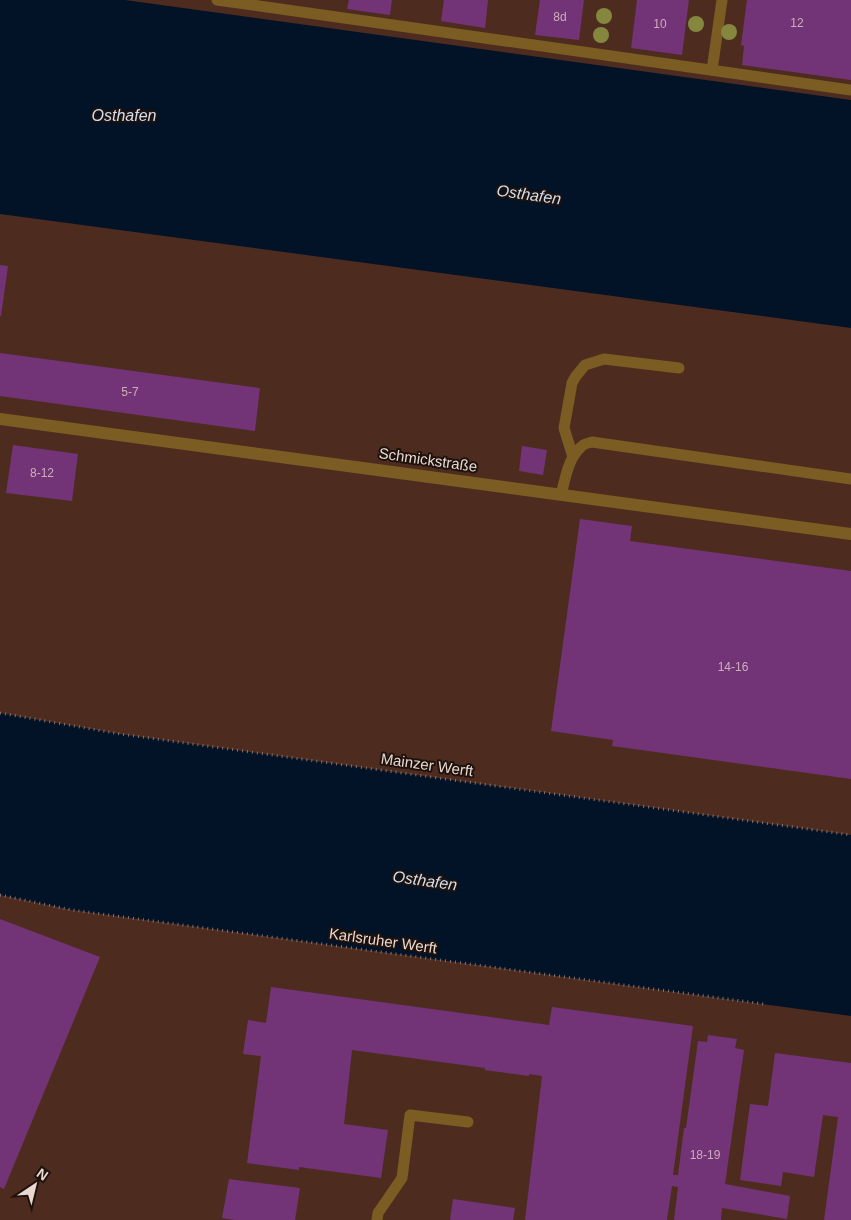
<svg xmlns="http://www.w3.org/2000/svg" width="851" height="1220" font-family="Helvetica,sans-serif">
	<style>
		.built { fill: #4d2c1f }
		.water { fill: #021328 }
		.building { fill: #723476 }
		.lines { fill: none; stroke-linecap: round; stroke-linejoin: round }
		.path { stroke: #8a7269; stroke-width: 3; stroke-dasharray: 1 4; stroke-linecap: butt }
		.lane { stroke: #7b5c23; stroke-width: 11 }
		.street { stroke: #7b5c23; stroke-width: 12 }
		.tree { fill: #84873d }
		.labels { text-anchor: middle; stroke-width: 4; stroke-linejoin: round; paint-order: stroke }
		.number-label { font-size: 12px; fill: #ccaeba }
		.street-label { font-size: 15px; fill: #ead7d0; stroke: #1e120d }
		.water-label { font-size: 16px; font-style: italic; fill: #d0dff2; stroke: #1e120d }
	</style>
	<rect width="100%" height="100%" fill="#40251a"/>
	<rect class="built" x="0" y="0" width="851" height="1220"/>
	<g class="water">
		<path d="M0,0H125L851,100V328L0,214Z"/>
		<path d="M0,713L120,734L851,835V1016L72,910L0,895Z"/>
	</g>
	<g class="building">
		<path d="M349,0H392L390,15L347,9Z"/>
		<path d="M444,0H488L485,28L441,21Z"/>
		<path d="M540,0H584L579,40L535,35Z"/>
		<path d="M637,0H689L682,55L631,48Z"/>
		<path d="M747,0H851V80L742,65L744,46L741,45Z"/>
		<path d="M0,265L8,266L1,316H0Z"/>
		<path d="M0,353L260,388L255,431L0,396Z"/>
		<path d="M13,445L78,454L72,501L6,493Z"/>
		<path d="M522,446L547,450L543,475L519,471Z"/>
		<path d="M580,519L632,526L630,541L851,571V779L612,746L613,740L551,731Z"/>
		<path d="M0,919L100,957L4,1189L0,1187Z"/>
		<path d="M271,987L549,1025L552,1007L693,1026L673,1175H678L684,1128H686L698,1041L707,1042L708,1035L737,1039L735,1048L744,1050L725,1184L790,1196L787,1219L722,1208L721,1220H674L678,1187L672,1186L667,1220H525L542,1076L529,1074V1076L485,1070V1068L352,1050L344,1124L388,1130L381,1178L299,1167V1170L247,1163L261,1056L243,1054L247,1027L248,1020L266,1023Z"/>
		<path d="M775,1053L851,1063V1220H824L838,1117L823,1115L814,1177L783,1172L781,1186L740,1180L750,1104L768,1106Z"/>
		<path d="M229,1179L300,1188L295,1220H235L222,1218Z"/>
		<path d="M453,1199L515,1208L513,1220H450Z"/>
	</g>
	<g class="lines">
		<g class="path">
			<path d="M0,713L120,734L851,835"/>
			<path d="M0,895L72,910L764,1004"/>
		</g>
		<g class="lane">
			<path d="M217,0L851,90"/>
			<path d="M712,70L722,0"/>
			<path d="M573,457L564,428L572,383L576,376L585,365L604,359L679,368"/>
			<path d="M561,495C565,480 568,458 581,447C583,444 588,443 592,442L851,479"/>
			<path d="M377,1220L378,1213L402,1178L410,1115L468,1122"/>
		</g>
		<path class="street" d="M0,419L851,534"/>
	</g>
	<g class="tree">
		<circle cx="604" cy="16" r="8"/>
		<circle cx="696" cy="24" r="8"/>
		<circle cx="729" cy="32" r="8"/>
		<circle cx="601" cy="35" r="8"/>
	</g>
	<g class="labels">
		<g class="number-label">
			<text x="560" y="21">8d</text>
			<text x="797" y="27">12</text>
			<text x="660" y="28">10</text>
			<text x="130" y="396">5-7</text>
			<text x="42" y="477">8-12</text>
			<text x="733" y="671">14-16</text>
			<text x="705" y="1159">18-19</text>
		</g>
		<g class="street-label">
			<text transform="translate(428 460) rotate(8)" y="5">Schmickstraße</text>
			<text transform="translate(427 765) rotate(8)" y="5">Mainzer Werft</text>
			<text transform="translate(383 941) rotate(8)" y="5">Karlsruher Werft</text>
		</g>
		<g class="water-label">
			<text x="124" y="121">Osthafen</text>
			<text transform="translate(529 194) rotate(8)" y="6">Osthafen</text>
			<text transform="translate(425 880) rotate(8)" y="6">Osthafen</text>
		</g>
	</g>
	<g transform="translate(35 1185) rotate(35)" stroke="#1e120d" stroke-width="4" paint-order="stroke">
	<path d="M0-4L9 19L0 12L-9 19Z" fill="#ead7d0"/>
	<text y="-8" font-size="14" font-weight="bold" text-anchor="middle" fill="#ead7d0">N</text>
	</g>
</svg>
